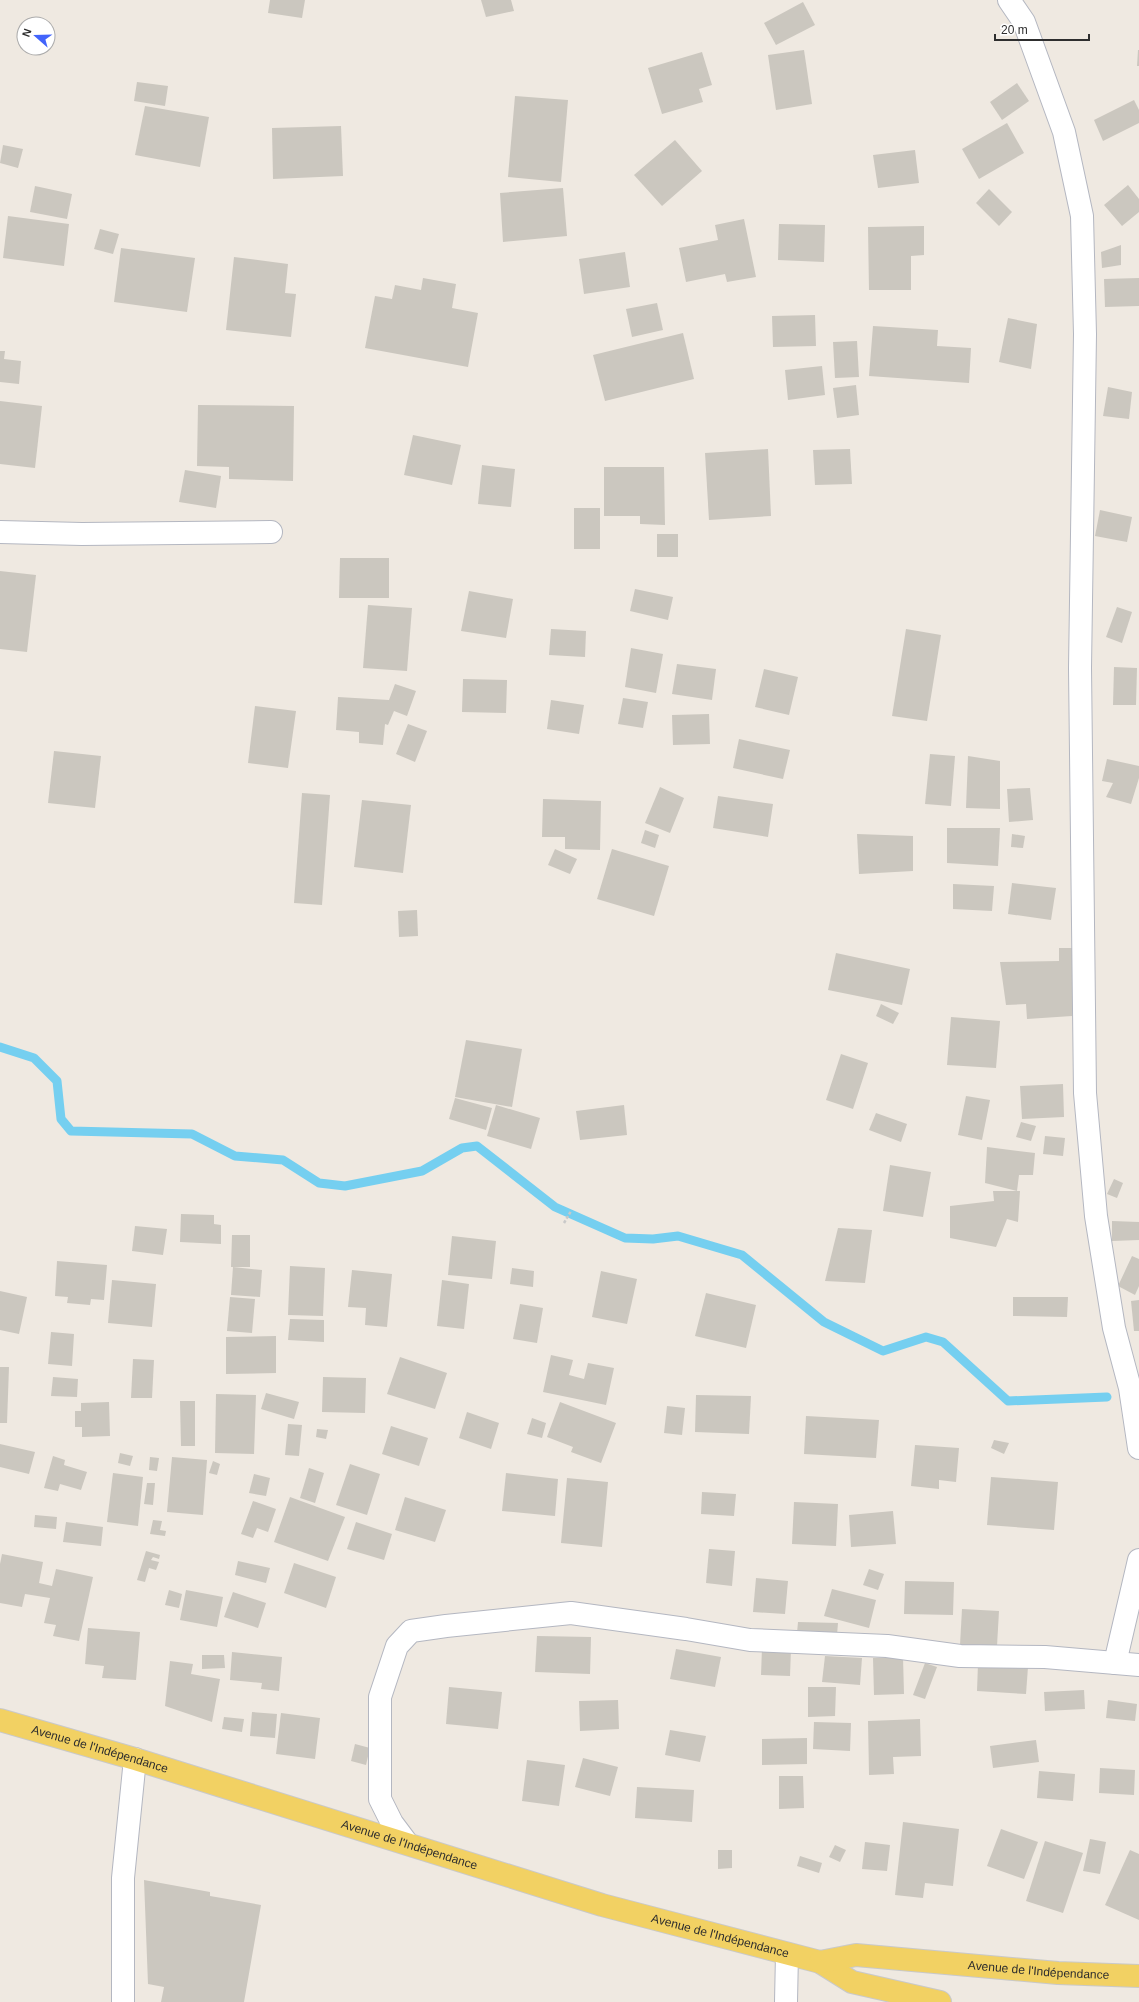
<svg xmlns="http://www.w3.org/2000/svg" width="1139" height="2002" font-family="Helvetica,sans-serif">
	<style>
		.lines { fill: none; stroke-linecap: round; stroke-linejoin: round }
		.stream { stroke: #75cff0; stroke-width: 9 }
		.building { fill: #cbc7bf }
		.street-casing { stroke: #b4b7c1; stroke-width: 24 }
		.primary-casing { stroke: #c9c9c9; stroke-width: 24 }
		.path { stroke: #c9c9c9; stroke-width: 2.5; stroke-dasharray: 3 2; stroke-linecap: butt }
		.street { stroke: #fff; stroke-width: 22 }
		.primary { stroke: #f2d163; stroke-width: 22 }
		.labels { text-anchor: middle; stroke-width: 3.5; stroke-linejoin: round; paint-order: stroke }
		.street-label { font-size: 12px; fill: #2e2e2e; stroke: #fff }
	</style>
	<rect width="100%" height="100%" fill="#efe9e1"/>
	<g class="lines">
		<path class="stream" d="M0,1047L34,1058L57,1081L61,1119L71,1131L192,1134L235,1156L283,1160L319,1183L345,1186L422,1171L462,1148L477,1146L555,1207L625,1238L653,1239L678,1236L742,1255L824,1322L883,1351L926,1337L943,1342L1008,1401L1107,1397"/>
	</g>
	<g class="building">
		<path d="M270,0H305L302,18L268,13Z"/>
		<path d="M481,0H511L514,11L486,17Z"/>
		<path d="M803,2L815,25L776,45L764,23Z"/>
		<path d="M804,50L812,104L776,110L768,55Z"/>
		<path d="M1138,50H1139V66H1137Z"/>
		<path d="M702,52L712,85L699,89L703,102L662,114L648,68Z"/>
		<path d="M137,82L168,86L165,106L134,101Z"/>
		<path d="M1017,83L1029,101L1002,120L990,102Z"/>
		<path d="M515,96L568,100L561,182L508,177Z"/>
		<path d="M1134,100L1139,110V123L1103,141L1094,120Z"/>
		<path d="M145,106L209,117L200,167L135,155Z"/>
		<path d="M1007,123L1024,153L979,179L962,149Z"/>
		<path d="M341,126L343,176L273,179L272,128Z"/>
		<path d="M675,140L702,171L662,206L634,175Z"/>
		<path d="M3,145L23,149L18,168L0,163Z"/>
		<path d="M915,150L919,183L878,188L873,155Z"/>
		<path d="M1128,185L1139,199V212L1122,226L1104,205Z"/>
		<path d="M35,186L72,194L67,219L30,212Z"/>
		<path d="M563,188L567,236L503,242L500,193Z"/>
		<path d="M989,189L1012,212L999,226L976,203Z"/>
		<path d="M8,216L69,224L64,266L3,258Z"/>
		<path d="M744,219L756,277L727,282L725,274L686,282L679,248L718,240L715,225Z"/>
		<path d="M779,224L825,225L824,262L778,260Z"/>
		<path d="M924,226V255L911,256V290H869L868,227Z"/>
		<path d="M100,229L119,234L113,254L94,249Z"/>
		<path d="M1121,245V265L1102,268L1101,252Z"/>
		<path d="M121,248L195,258L187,312L114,302Z"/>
		<path d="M625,252L630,287L584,294L579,259Z"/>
		<path d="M234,257L288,264L285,293L296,294L291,337L226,330Z"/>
		<path d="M423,278L456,284L452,308L478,313L468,367L365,348L375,296L392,299L395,285L421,290Z"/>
		<path d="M1139,278V306L1105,307L1104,279Z"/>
		<path d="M657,303L663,330L632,337L626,309Z"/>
		<path d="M815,315L816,346L773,347L772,316Z"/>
		<path d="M1008,318L1037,324L1031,369L999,362Z"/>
		<path d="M873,326L938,330L937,346L971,348L969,383L869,376Z"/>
		<path d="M683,333L694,379L605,401L593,355Z"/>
		<path d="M857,341L859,377L835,378L833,342Z"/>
		<path d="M0,351H5L4,359L21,361L19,384L0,382Z"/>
		<path d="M822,366L825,395L788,400L785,370Z"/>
		<path d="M856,385L859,415L837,418L833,388Z"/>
		<path d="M1108,387L1132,392L1129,419L1103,416Z"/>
		<path d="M0,401L42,406L35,468L0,464Z"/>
		<path d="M198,405L294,406L293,481L229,479V467L197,466Z"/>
		<path d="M413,435L461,445L452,485L404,475Z"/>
		<path d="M768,449L771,516L709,520L705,453Z"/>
		<path d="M850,449L852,484L815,485L813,450Z"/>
		<path d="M482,465L515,469L511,507L478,504Z"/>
		<path d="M604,467H664L665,525L640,524V516H604Z"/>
		<path d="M185,470L221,476L216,508L179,502Z"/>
		<rect x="574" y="508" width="26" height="41"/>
		<path d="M1100,510L1132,517L1127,542L1095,536Z"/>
		<rect x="657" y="534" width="21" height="23"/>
		<path d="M340,558H389V598H339Z"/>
		<path d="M0,571L36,575L27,652L0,649Z"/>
		<path d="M635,589L673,597L668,620L630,611Z"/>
		<path d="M469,591L513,599L506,638L461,631Z"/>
		<path d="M368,605L412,608L407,671L363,668Z"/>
		<path d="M1117,607L1132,612L1122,643L1106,637Z"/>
		<path d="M551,629L586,631L585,657L549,655Z"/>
		<path d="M906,629L941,635L927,721L892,716Z"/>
		<path d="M631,648L663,654L656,693L625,687Z"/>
		<path d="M677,664L716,669L712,700L672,694Z"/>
		<path d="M1114,667L1137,668L1136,705H1113Z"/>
		<path d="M764,669L798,677L789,715L755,707Z"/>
		<path d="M463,679L507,680L506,713L462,712Z"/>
		<path d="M395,684L416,691L407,716L394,711L388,725L385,724L383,745L359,743V732L336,730L338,697L389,700Z"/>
		<path d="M623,698L648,702L643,728L618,724Z"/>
		<path d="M551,700L584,705L579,734L547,729Z"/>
		<path d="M255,706L296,711L288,768L248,763Z"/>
		<path d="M709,714L710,744L673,745L672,715Z"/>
		<path d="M408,724L427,731L415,762L396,754Z"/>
		<path d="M739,739L790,750L783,779L733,768Z"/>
		<path d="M54,751L101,756L95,808L48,803Z"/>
		<path d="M930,754L955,756L951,806L925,804Z"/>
		<path d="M968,756L1000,761V809L966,808Z"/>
		<path d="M1107,759L1139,766V778L1131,804L1106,797L1113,783L1102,781Z"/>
		<path d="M660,787L684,798L670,833L645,823Z"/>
		<path d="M1030,788L1033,820L1009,822L1007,789Z"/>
		<path d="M302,793L330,795L322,905L294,903Z"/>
		<path d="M718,796L773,804L768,837L713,828Z"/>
		<path d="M543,799L601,801L600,850L565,849V837H542Z"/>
		<path d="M362,800L411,805L403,873L354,867Z"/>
		<path d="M947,828H1000L998,866L947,863Z"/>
		<path d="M645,830L659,835L655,848L641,843Z"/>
		<path d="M857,834L913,836V871L859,874Z"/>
		<path d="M1012,834L1025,836L1023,848L1011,847Z"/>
		<path d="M555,849L577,859L570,874L548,865Z"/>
		<path d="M612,849L669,866L654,916L597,899Z"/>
		<path d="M1012,883L1056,888L1051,920L1008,914Z"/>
		<path d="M953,884L994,886L992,911L953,909Z"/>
		<path d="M417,910L418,936L399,937L398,911Z"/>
		<path d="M1059,948H1076L1072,1016L1027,1019L1026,1004L1006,1005L1000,962L1059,961Z"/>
		<path d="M836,953L910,969L902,1005L828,990Z"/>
		<path d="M881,1004L899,1013L893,1024L876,1016Z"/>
		<path d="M951,1017L1000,1021L996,1068L947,1065Z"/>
		<path d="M466,1040L522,1049L512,1107L455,1097Z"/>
		<path d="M841,1054L868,1063L853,1109L826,1100Z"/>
		<path d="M1063,1084L1064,1117L1022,1119L1020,1086Z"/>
		<path d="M966,1096L990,1100L982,1140L958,1135Z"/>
		<path d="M455,1098L492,1108L486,1130L449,1119Z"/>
		<path d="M496,1105L540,1118L531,1149L487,1136Z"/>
		<path d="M624,1105L627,1135L580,1140L576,1111Z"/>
		<path d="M876,1113L907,1124L901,1142L869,1130Z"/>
		<path d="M1021,1122L1036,1126L1031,1141L1016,1137Z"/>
		<path d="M1045,1136L1065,1138L1063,1156L1043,1154Z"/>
		<path d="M987,1147L1035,1153L1033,1175H1019L1017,1191L985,1183Z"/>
		<path d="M890,1165L931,1172L923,1217L883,1211Z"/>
		<path d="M1114,1179L1123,1183L1117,1198L1107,1194Z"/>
		<path d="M993,1191H1020L1018,1222L1007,1219L996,1247L950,1238V1206L994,1201Z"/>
		<path d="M181,1214L214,1215V1224L221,1225V1244L180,1242Z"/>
		<path d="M1112,1221L1139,1222V1240L1112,1241Z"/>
		<path d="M135,1226L167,1229L163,1255L132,1251Z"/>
		<path d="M838,1228L872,1230L865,1283L825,1281Z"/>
		<path d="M232,1235H250V1267H231Z"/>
		<path d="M452,1236L496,1241L492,1279L448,1275Z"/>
		<path d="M1132,1256L1139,1259V1286L1135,1295L1118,1286Z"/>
		<path d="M57,1261L107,1265L104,1300L91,1299L90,1305L67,1303L68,1297L55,1296Z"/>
		<path d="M290,1266L325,1268L323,1316L288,1315Z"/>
		<path d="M233,1267L262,1270L260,1297L231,1295Z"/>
		<path d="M512,1268L534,1271L533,1287L510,1284Z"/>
		<path d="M352,1270L392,1274L387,1327L365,1325L366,1308L348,1307Z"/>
		<path d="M601,1271L637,1279L627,1324L592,1317Z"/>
		<path d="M112,1280L156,1284L152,1327L108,1323Z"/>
		<path d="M442,1280L469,1284L464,1329L437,1326Z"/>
		<path d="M0,1291L27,1297L19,1334L0,1330Z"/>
		<path d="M706,1293L756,1305L746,1348L695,1336Z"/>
		<path d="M230,1297L255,1299L252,1333L227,1331Z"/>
		<path d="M1013,1297H1068L1067,1317L1013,1316Z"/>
		<path d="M1139,1300V1331H1134L1131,1301Z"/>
		<path d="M520,1304L543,1308L537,1343L513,1339Z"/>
		<path d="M290,1319L324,1320V1342L288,1340Z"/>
		<path d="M51,1332L74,1334L72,1366L48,1364Z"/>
		<path d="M276,1336V1373L226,1374V1337Z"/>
		<path d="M551,1355L573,1360L569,1375L584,1379L588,1363L614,1368L606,1405L543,1392Z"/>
		<path d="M400,1357L447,1373L435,1409L387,1394Z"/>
		<path d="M133,1359L154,1360L152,1398H131Z"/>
		<path d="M0,1367H9L7,1423H0Z"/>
		<path d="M53,1377L78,1379L77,1397L51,1396Z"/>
		<path d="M323,1377L366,1378L365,1413L322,1412Z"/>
		<path d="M266,1393L299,1402L294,1419L261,1409Z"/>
		<path d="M216,1394L256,1395L254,1454L215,1453Z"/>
		<path d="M696,1395L751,1396L749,1434L695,1432Z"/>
		<path d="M180,1401H195V1446H181Z"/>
		<path d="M109,1402L110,1436L82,1437V1427H75V1411H81V1403Z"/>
		<path d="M560,1402L616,1423L601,1463L571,1452L573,1447L547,1437Z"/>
		<path d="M667,1406L685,1408L682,1435L664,1433Z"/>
		<path d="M467,1412L499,1423L491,1449L459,1438Z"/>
		<path d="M806,1416L879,1420L876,1458L804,1454Z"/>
		<path d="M532,1418L546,1423L542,1438L527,1434Z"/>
		<path d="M288,1424L302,1425L299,1456L285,1455Z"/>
		<path d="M391,1426L428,1438L419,1466L382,1454Z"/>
		<path d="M317,1429L328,1430L326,1439L316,1437Z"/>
		<path d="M994,1440L1009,1443L1004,1454L991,1448Z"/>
		<path d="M0,1444L35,1452L29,1474L0,1467Z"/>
		<path d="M915,1445L959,1448L956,1482L939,1480V1489L911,1486Z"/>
		<path d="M120,1453L133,1456L130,1466L118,1463Z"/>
		<path d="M53,1456L65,1460L64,1465L87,1472L81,1490L60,1484L58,1491L44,1488Z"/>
		<path d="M150,1457L159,1458L157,1471L149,1470Z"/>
		<path d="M172,1457L207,1460L203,1515L167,1512Z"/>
		<path d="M213,1461L220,1464L217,1475L209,1473Z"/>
		<path d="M350,1464L380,1474L367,1515L336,1505Z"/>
		<path d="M309,1468L324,1473L315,1503L300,1498Z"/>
		<path d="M113,1473L143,1477L138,1526L107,1522Z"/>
		<path d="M506,1473L558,1479L555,1516L502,1511Z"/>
		<path d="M254,1474L270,1478L266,1496L249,1493Z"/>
		<path d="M991,1477L1058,1482L1054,1530L987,1525Z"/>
		<path d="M567,1478L608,1482L602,1547L561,1543Z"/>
		<path d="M147,1483H155L153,1505L144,1504Z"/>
		<path d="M702,1492L736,1494L734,1516L701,1514Z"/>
		<path d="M290,1497L345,1517L328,1561L274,1542Z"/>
		<path d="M405,1497L446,1510L435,1542L395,1530Z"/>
		<path d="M253,1501L276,1509L268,1532L257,1528L253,1538L241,1534Z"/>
		<path d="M794,1502L838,1504L836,1546L792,1544Z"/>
		<path d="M893,1511L896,1544L851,1547L849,1515Z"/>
		<path d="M35,1515L57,1517L56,1529L34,1527Z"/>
		<path d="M153,1520L162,1521L160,1530L166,1531L165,1536L150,1534Z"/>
		<path d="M66,1522L103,1527L101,1546L63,1542Z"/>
		<path d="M356,1522L392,1534L384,1560L347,1549Z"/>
		<path d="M709,1549L735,1551L732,1586L706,1583Z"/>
		<path d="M146,1551L160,1555L159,1559L153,1557L151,1560L159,1562L156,1570L149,1568L145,1582L137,1580Z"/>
		<path d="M2,1554L43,1562L39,1583L52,1586L56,1569L93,1577L79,1641L53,1636L56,1625L44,1623L50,1598L25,1594L22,1607L0,1603V1564Z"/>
		<path d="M238,1561L270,1568L266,1583L235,1575Z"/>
		<path d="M294,1563L336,1577L326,1608L284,1593Z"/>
		<path d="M869,1569L884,1574L878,1590L863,1585Z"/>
		<path d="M756,1578L788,1581L785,1614L753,1612Z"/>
		<path d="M905,1581L954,1582L953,1615L904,1614Z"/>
		<path d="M832,1589L876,1600L869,1628L824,1616Z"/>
		<path d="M169,1590L182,1594L179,1608L165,1605Z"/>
		<path d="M186,1590L223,1597L217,1627L180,1620Z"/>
		<path d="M233,1592L266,1603L258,1628L224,1617Z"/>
		<path d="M962,1609L999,1611L997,1646L960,1645Z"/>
		<path d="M798,1622L838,1623L837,1635L797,1633Z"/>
		<path d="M88,1628L140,1632L136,1680L102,1678L104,1666L85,1664Z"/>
		<path d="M537,1636L591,1637L590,1674L535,1672Z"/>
		<path d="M762,1648H791L790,1676L761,1675Z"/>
		<path d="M676,1649L721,1657L715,1687L670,1679Z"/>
		<path d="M232,1652L282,1657L279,1691L261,1689L262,1683L230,1680Z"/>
		<path d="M202,1655H224L225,1668L202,1669Z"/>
		<path d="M825,1656L862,1658L860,1685L822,1682Z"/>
		<path d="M903,1657L904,1694L874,1695L873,1658Z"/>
		<path d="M170,1661L193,1664L191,1674L220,1679L212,1722L165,1706Z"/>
		<path d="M925,1663L937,1667L925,1699L913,1695Z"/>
		<path d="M978,1664L1028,1667L1026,1694L977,1691Z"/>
		<path d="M449,1687L502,1692L498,1729L446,1724Z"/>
		<path d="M808,1687H836L835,1716L808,1717Z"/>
		<path d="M1084,1690L1085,1709L1045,1711L1044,1692Z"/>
		<path d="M618,1700L619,1729L580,1731L579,1701Z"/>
		<path d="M1108,1700L1137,1704L1135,1721L1106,1718Z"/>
		<path d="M252,1712L277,1714L275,1738L250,1736Z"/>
		<path d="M281,1713L320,1718L315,1759L276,1754Z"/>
		<path d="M224,1717L244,1719L242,1732L222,1729Z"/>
		<path d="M920,1719L921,1756L893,1757L894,1774L869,1775L868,1721Z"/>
		<path d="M814,1722L851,1723L850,1751L813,1749Z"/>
		<path d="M670,1730L706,1736L700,1762L665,1755Z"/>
		<path d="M807,1738V1764L762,1765V1739Z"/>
		<path d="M1036,1740L1039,1762L993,1768L990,1746Z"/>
		<path d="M355,1744L370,1748L366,1765L351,1761Z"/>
		<path d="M583,1758L618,1767L610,1796L575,1787Z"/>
		<path d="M527,1760L565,1765L559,1806L522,1801Z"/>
		<path d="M1100,1768L1135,1770L1134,1795L1099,1793Z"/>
		<path d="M1039,1771L1075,1774L1073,1801L1037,1798Z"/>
		<path d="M779,1776H803L804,1808L779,1809Z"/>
		<path d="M637,1787L694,1790L692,1822L635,1818Z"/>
		<path d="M903,1822L959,1829L953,1886L925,1883L923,1898L895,1895Z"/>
		<path d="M1001,1829L1038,1842L1024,1879L987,1866Z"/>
		<path d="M1090,1839L1106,1842L1100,1874L1083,1871Z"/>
		<path d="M1045,1841L1083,1853L1063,1913L1026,1901Z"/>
		<path d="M865,1842L890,1845L887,1871L862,1869Z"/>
		<path d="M835,1845L846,1850L840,1862L829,1857Z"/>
		<path d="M718,1850H732V1868L718,1869Z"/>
		<path d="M1130,1850L1139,1854V1920L1105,1905Z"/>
		<path d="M800,1856L822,1863L819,1873L797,1866Z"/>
		<path d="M144,1880L210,1892V1896L261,1905L244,2002H161L164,1987L148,1984Z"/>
	</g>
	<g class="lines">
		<g class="street-casing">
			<g id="street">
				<path d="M1009,0L1024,22L1064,132L1082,216L1085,334L1080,668L1085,1093L1096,1216L1114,1328L1130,1388L1139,1448"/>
				<path d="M0,532L82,534L271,532"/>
				<path d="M1115,1663L1139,1560"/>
				<path d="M407,1843L392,1823L380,1799V1697L397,1646L411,1631L446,1626L571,1613L686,1629L750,1640L887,1646L960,1656L1045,1657L1139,1665"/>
				<path d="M123,2002V1878L135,1759"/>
				<path d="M786,2002L787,1954"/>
			</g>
		</g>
		<g class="primary-casing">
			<g id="primary">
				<path id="s1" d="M0,1720L135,1759L602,1905L820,1962L852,1982L940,2002"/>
				<path id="s2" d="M820,1962L856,1955L1058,1973L1139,1976"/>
			</g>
		</g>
		<path class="path" d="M564,1223L571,1211"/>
		<use href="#street" class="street"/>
		<use href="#primary" class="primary"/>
	</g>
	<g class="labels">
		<g class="street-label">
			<text dy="4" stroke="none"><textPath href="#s1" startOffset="104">Avenue de l'Indépendance</textPath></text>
			<text dy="4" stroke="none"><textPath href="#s1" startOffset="428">Avenue de l'Indépendance</textPath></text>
			<text dy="4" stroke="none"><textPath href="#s1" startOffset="752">Avenue de l'Indépendance</textPath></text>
			<text dy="4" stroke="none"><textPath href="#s2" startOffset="220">Avenue de l'Indépendance</textPath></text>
		</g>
	</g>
	<g transform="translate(36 36) rotate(290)"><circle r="19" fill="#ffffff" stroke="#ababab"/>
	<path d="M0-3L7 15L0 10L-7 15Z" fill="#4264fb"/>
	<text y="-6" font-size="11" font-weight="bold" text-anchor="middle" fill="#2e2e2e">N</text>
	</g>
	<path d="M995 34v6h94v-6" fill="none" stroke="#2e2e2e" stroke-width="2"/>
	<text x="1001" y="34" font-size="12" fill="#2e2e2e" stroke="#ffffff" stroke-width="3" paint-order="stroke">20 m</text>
</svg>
